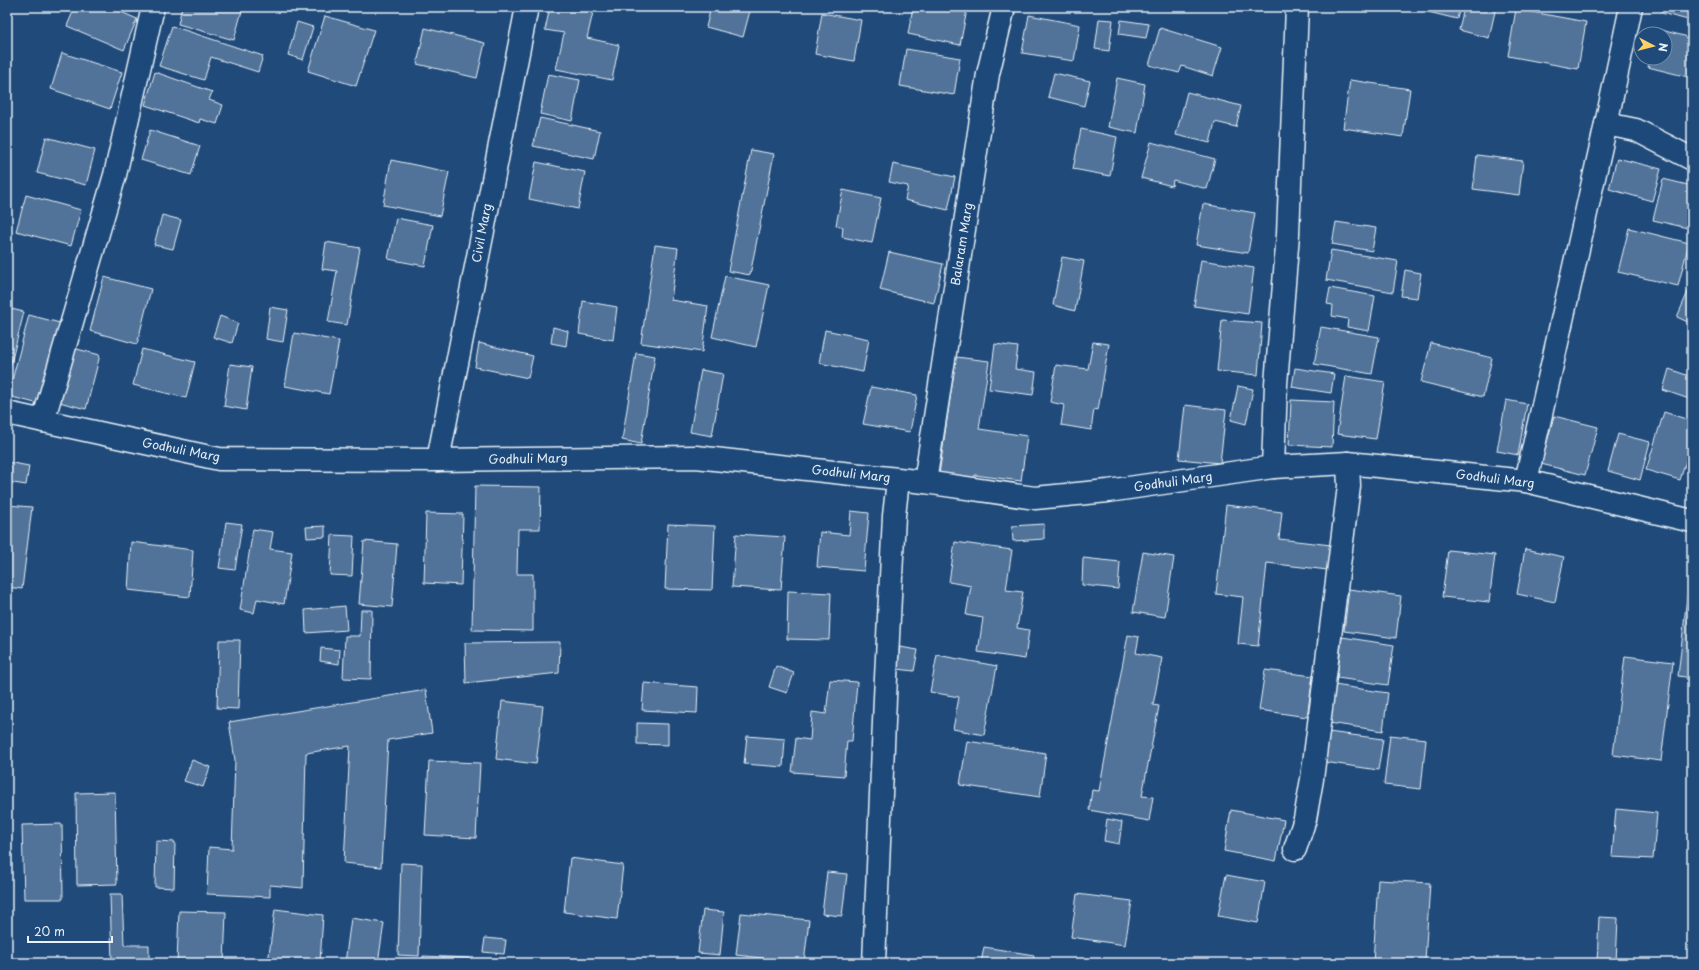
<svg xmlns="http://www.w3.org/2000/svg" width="1699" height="970" font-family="'Playpen Sans',sans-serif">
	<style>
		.building { fill: #517399; stroke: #e8f1f8 }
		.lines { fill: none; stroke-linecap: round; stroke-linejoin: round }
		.street-casing { stroke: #e8f1f8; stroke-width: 25 }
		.secondary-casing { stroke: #e8f1f8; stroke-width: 25 }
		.street { stroke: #1f4a7a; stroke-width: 22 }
		.secondary { stroke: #1f4a7a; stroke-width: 22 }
		.labels { text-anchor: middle; stroke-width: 3; stroke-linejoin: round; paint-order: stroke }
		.street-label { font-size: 12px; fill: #e8f1f8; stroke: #1f4a7a }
	</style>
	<rect width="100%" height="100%" fill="#1f4a7a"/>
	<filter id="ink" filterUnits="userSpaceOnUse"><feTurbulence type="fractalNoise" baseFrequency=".025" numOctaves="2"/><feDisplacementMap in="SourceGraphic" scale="8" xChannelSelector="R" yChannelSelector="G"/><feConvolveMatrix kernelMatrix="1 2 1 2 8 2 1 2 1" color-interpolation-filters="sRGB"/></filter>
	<g filter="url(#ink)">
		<g class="building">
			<path d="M75,7H110L137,19L124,50L67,26Z"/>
			<path d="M182,7H243L234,40L178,24Z"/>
			<path d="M550,7L594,8L587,38L619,45L612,80L556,69L564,33L545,30Z"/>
			<path d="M711,7H751L743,37L706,27Z"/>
			<path d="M913,7H954L967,10L960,45L908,34Z"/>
			<path d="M1057,7H1078V10Z"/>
			<path d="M1426,7H1460L1457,19L1424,11Z"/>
			<path d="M1464,7H1496L1489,38L1459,30Z"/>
			<path d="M1662,7H1692V21L1661,13Z"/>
			<path d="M1516,9L1586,22L1578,69L1508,56Z"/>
			<path d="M822,13L861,20L854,61L815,54Z"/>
			<path d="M1029,15L1080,25L1074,61L1022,53Z"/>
			<path d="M325,16L374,30L356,86L308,71Z"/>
			<path d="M1099,19L1113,20L1109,51L1095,49Z"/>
			<path d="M1121,20L1149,24L1146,38L1119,34Z"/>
			<path d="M297,22L313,27L303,60L288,55Z"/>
			<path d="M172,26L263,56L258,72L211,57L204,80L159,66Z"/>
			<path d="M425,28L485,43L477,78L417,64Z"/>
			<path d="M1160,28L1222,47L1213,76L1182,66L1179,73L1149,65Z"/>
			<path d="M1657,29L1692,38V78L1648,67L1650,58H1665V34H1656Z"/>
			<path d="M906,49L960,58L954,95L900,86Z"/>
			<path d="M62,53L122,72L110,109L51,89Z"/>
			<path d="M155,72L212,92L209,100L223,105L217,124L200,119L199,123L145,105Z"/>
			<path d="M1054,73L1090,81L1084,106L1048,97Z"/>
			<path d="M548,74L580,80L572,121L540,114Z"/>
			<path d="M1117,78L1145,84L1137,133L1108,127Z"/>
			<path d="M1350,80L1410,89L1403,137L1343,128Z"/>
			<path d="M1187,92L1241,106L1236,127L1215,122L1210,143L1176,135Z"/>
			<path d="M540,118L600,131L594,159L533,146Z"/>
			<path d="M1081,129L1117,137L1110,176L1073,169Z"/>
			<path d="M150,130L200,146L191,175L141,160Z"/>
			<path d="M46,137L95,150L86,185L37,173Z"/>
			<path d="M1151,142L1215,159L1207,189L1173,180L1172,186L1141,178Z"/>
			<path d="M751,150L774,154L750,275L728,271Z"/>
			<path d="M1477,155L1523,161L1519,195L1473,189Z"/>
			<path d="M1617,158L1661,169L1652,201L1609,189Z"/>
			<path d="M391,160L449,172L440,216L383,205Z"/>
			<path d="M536,162L585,172L578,209L529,199Z"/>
			<path d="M893,164L955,177L948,210L905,200L908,186L889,182Z"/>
			<path d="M1663,179L1692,186V229L1653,220Z"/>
			<path d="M843,190L881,198L872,243L842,237L843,227L836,225Z"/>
			<path d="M26,195L81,210L71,246L16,231Z"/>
			<path d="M1203,204L1255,213L1248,253L1196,245Z"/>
			<path d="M162,215L181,220L173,249L154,245Z"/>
			<path d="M396,218L433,225L425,266L388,259Z"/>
			<path d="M1336,222L1376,228L1372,251L1332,244Z"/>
			<path d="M1629,228L1689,243L1678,286L1618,272Z"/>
			<path d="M326,242L360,248L347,325L328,322L337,271L322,269Z"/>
			<path d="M655,245L678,248L671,300L708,306L702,352L641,343Z"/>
			<path d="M1331,250L1398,261L1393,292L1326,280Z"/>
			<path d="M889,252L943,264L934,303L880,290Z"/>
			<path d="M1062,257L1084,261L1075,311L1053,305Z"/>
			<path d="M1201,260L1254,268L1248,314L1194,306Z"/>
			<path d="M1405,270L1421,273L1417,298L1401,296Z"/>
			<path d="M725,276L769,285L756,347L712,337Z"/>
			<path d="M104,277L151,289L137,344L90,331Z"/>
			<path d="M1691,285H1692V324L1677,317Z"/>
			<path d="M1330,288L1375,296L1369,331L1347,327L1348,319L1332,316L1333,305L1327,304Z"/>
			<path d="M583,301L617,307L613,340L579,334Z"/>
			<path d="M270,307L288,310L283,342L266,339Z"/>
			<path d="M7,308L24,312L7,379Z"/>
			<path d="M29,315L60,323L39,404L8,396Z"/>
			<path d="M220,316L238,323L232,343L213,337Z"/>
			<path d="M1222,320L1262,323L1258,375L1217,371Z"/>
			<path d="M553,327L568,331L566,346L551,343Z"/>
			<path d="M1321,327L1379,337L1372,374L1314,364Z"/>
			<path d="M825,330L869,339L863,372L819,363Z"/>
			<path d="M294,333L339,341L329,394L285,386Z"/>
			<path d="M1093,342L1109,344L1098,410L1094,409L1091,430L1061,425L1064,405L1050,402L1056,365L1088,369Z"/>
			<path d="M479,343L533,356L528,378L475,367Z"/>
			<path d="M1431,343L1492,358L1483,397L1421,382Z"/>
			<path d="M995,344L1018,347L1015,369L1036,372L1033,395L989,389Z"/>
			<path d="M73,348L100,355L86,409L59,402Z"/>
			<path d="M142,349L195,362L186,398L133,385Z"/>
			<path d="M636,353L655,356L641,444L622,440Z"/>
			<path d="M956,357L989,361L979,429L1027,436L1021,481L975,475L974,480L939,475Z"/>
			<path d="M230,364L252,367L246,410L224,406Z"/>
			<path d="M1295,368L1334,374L1331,393L1292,387Z"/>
			<path d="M1669,369L1692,377V400L1663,390Z"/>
			<path d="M701,370L723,374L712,436L690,432Z"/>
			<path d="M1346,376L1385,382L1376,439L1337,434Z"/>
			<path d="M1238,386L1253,389L1246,424L1231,420Z"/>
			<path d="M871,387L917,395L910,432L863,424Z"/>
			<path d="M1291,400L1334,402L1332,447L1289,445Z"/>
			<path d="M1506,400L1527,404L1518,455L1497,451Z"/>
			<path d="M1185,405L1226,410L1220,463L1179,459Z"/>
			<path d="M1664,412L1692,421V442L1680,480L1646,470Z"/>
			<path d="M1554,416L1598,427L1585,475L1541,464Z"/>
			<path d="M1618,434L1650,442L1640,480L1608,471Z"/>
			<path d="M7,462L29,466L26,485L7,482Z"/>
			<path d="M475,486L541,487L540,529H518L517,574H533V631L472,630Z"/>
			<path d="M7,505L32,507L22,589L7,587Z"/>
			<path d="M1226,505L1282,512L1279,539L1331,545L1328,570L1267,563L1258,646L1238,644L1243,597L1216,594Z"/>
			<path d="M851,511L869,513L864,571L817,567L820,532L849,535Z"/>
			<path d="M426,513L463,514L461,585L424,583Z"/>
			<path d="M226,522L242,524L235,570L219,568Z"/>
			<path d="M668,524L715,526L712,590L665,589Z"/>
			<path d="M1044,524V539L1013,541L1012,526Z"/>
			<path d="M325,526V537L307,538L306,527Z"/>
			<path d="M253,529L273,532L270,549L292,552L284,604L257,599L254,613L240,610Z"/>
			<path d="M736,534L785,537L781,590L732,587Z"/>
			<path d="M332,535L354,536L352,576L330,575Z"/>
			<path d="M364,541L397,544L392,607L359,604Z"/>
			<path d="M131,542L193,550L190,597L128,590Z"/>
			<path d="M955,542L1012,550L1006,590L1023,592L1017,628L1029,630L1025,659L978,652L983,618L966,615L971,586L949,582Z"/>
			<path d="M1525,549L1564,557L1555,602L1517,594Z"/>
			<path d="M1448,550L1495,555L1489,602L1442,597Z"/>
			<path d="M1143,552L1174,557L1165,617L1133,612Z"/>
			<path d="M1083,558L1120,562L1118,589L1082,585Z"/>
			<path d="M1690,570H1692V678L1678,676Z"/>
			<path d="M1349,589L1401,596L1396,638L1344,631Z"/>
			<path d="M788,591L831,593L829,640L787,639Z"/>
			<path d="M345,606L347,630L306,633L305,610Z"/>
			<path d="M361,610H372L371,679L343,678L345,636H360Z"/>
			<path d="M1128,635L1139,637L1136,653L1162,658L1153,705L1159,706L1142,796L1153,797L1149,821L1089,810L1092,790L1099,791Z"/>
			<path d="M1342,637L1394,645L1388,685L1337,678Z"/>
			<path d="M219,640H240L238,709L217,708Z"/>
			<path d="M560,642L559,673L466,683L465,643Z"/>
			<path d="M900,647L918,650L914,671L897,669Z"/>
			<path d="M321,648L340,650L339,664L320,661Z"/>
			<path d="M937,655L997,666L984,735L953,729L959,697L930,692Z"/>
			<path d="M1625,656L1673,662L1661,761L1613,755Z"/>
			<path d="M776,666L794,673L787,693L769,687Z"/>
			<path d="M1265,670L1313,676L1307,717L1259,710Z"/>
			<path d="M830,680L857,682L852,741H847L844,776L792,772L796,738L810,740L812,712L826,714Z"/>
			<path d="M644,683L698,687L697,713L642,710Z"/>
			<path d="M1334,685L1388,693L1383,731L1329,723Z"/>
			<path d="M426,690L432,733L388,740L381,867L344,863L350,746L306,753L303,888L270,885V897L207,894L209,847L232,849L235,760L229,722Z"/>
			<path d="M502,701L543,706L536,764L496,759Z"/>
			<path d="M637,723L668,724V745L637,744Z"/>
			<path d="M1328,732L1383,739L1378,770L1324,762Z"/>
			<path d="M1390,735L1426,739L1421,789L1384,785Z"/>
			<path d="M747,736L785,739L783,767L744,764Z"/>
			<path d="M967,741L1046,753L1040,797L960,785Z"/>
			<path d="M192,760L210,767L203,787L184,781Z"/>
			<path d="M429,761L480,763L476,838L425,835Z"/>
			<path d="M115,792L117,884L77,885L76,793Z"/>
			<path d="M1616,809L1657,813L1653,859L1612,857Z"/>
			<path d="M1231,810L1284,820L1276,861L1224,851Z"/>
			<path d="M1107,819L1122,822L1119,844L1104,841Z"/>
			<path d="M62,824L63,899H24L22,825Z"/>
			<path d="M156,841L175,842L174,888L155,887Z"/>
			<path d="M570,858L623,865L617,919L564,912Z"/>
			<path d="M401,863L422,864L419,956L398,955Z"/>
			<path d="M827,872L847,874L842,916L822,914Z"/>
			<path d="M1226,875L1265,882L1258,923L1218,916Z"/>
			<path d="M1378,880L1430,883L1425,961L1449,963H1373Z"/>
			<path d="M110,894H122L124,945H149V963H112Z"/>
			<path d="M1077,894L1132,901L1125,945L1071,937Z"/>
			<path d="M275,909L323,915L320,963H268Z"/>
			<path d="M703,910L724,912L720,955L698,953Z"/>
			<path d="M179,911L226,912L224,963H177Z"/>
			<path d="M741,913L809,920L804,963L736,955Z"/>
			<path d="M1599,917L1618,918L1616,963H1597Z"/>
			<path d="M351,918L384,923L378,963H345Z"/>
			<path d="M485,938L506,940L504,954L483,952Z"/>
			<path d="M984,947L1034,955L1033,963H981Z"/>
			<path d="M423,956L469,958V963H423Z"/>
		</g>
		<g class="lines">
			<g class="street-casing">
				<g id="street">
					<path d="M1606,124L1636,130L1692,159"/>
					<path d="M43,421L115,175L153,7"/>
					<path d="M438,460L527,7"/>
					<path d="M1273,467L1276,384L1288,234L1297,7"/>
					<path d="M1526,481L1606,124L1631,7"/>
					<path d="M925,482L988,74L1004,7"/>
					<path d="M1295,849L1305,819L1312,779L1349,486L1348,463"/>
					<path d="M874,963L885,698L894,516L898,480"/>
				</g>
			</g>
			<g class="secondary-casing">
				<path id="secondary" d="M7,413L219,459L438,460L696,457L925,482L1035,498L1108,491L1273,467L1348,463L1526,481L1692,521"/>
			</g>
			<use href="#street" class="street"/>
			<use href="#secondary" class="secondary"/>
		</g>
	</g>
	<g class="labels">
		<g class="street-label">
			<text transform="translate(482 233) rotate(-79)" y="4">Civil Marg</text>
			<text transform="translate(962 244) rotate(-81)" y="4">Balaram Marg</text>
			<text transform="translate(181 450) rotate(11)" y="4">Godhuli Marg</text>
			<text transform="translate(528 459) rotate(-1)" y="4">Godhuli Marg</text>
			<text transform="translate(851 474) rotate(6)" y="4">Godhuli Marg</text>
			<text transform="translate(1495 479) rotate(7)" y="4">Godhuli Marg</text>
			<text transform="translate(1173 482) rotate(-8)" y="4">Godhuli Marg</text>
		</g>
	</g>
	<rect width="1699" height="970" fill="none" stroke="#1f4a7a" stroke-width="24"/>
	<rect x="12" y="12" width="1675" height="946" fill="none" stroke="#e8f1f8" stroke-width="1.5" filter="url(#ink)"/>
	<g transform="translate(1653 46) rotate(97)"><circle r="19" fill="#1f4a7a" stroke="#6f8dac"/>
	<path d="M0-3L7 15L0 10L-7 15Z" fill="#ffd166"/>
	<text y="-6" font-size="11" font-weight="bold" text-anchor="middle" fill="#e8f1f8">N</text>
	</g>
	<path d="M28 936v6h84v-6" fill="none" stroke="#e8f1f8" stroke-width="2"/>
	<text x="34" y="936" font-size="12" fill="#e8f1f8" stroke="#1f4a7a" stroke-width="3" paint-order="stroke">20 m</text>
</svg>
